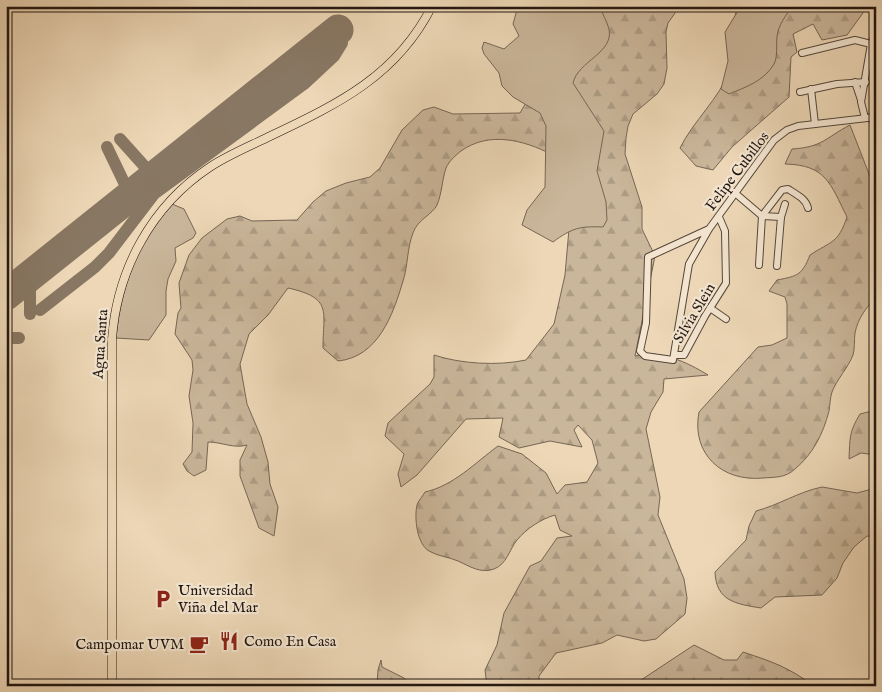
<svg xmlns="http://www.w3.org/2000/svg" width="882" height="692" font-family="'IM FELL English',serif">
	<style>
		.forest { fill: url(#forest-firs); stroke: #766655 }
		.park { fill: #cab69a; stroke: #766655 }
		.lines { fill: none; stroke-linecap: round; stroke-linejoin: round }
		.taxiway { stroke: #887763; stroke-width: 12 }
		.runway { stroke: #887763; stroke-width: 31 }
		.minor-casing { stroke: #55473a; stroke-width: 8 }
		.major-casing { stroke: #221710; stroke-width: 9 }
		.minor { stroke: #f3e5d0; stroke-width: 6 }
		.major { stroke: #edd7b6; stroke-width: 8 }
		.labels { text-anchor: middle; stroke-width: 4.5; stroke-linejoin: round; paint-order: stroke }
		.street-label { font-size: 15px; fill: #221710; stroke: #f3e5d0 }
		.poi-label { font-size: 15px; fill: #221710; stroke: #f3e5d0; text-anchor: start }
	</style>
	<defs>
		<pattern id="forest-firs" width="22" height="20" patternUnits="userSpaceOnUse" patternTransform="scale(1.25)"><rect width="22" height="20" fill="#cab69a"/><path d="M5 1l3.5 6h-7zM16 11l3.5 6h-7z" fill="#ad9c84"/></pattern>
	</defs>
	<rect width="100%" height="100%" fill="#edd7b6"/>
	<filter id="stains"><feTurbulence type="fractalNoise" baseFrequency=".004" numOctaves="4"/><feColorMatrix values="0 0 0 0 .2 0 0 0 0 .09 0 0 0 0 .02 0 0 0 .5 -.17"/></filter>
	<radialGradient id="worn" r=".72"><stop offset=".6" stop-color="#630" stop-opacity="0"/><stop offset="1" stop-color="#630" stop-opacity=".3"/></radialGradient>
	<g class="forest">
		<path d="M559,6H680L668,23L666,32L667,68L664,84L657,94L633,114L628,126L626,138L625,154L642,207V229L655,256L635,356C659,349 687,362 708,375L664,379L663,392L651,412L646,429L660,497L658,515L684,579L687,598L685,614L656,639L644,641L617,635L602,643L556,653L539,676V686H487L485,670L497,645L504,613L530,566L541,561L557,538L572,536L560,530L555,515C541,519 526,529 517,540C509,550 507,564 494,569C481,574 469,566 458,561C449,557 437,556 429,551C417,544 414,518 417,505C418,501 423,496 425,492C453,486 475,463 498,446L522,454L546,473L557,494L565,485L587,482L598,463L592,440L578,425L574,430L582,447L550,441L519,448L499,437L503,418L466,419L417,475L401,487L398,474L404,454L385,436L388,423L430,384L434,377V355C461,364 498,366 526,360L554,324L565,275L569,229L551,154C523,140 489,131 461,151C456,155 449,161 446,168C442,180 442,193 437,205C433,214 417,220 413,233C407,248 408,266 403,281C393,315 378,357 338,361L323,348C323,311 333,298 288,288L268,315L249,334L240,364L247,404L261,437L268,462L270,484L278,507L274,536L259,528L240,476V460L247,445C234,449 222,442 208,442L206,470L194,476L187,471L183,464L192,452L193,423L189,396L193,370L192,360L175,334L178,313L181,308L179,283L189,255L202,238L227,219L240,216L252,221L297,220L313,202L326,191L346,183L370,177L380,168L402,130L423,110L434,107L453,114L520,113L554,55Z"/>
		<path d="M737,6H868L847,35L822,40L813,24L793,34L797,52L791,57L789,97L732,147L713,170L696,166L680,148C692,123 720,97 729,72C736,51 732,27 737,6Z"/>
		<path d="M850,125L876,192V297C866,308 858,318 855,333C854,340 855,349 853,355C848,368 837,379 832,392C830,398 830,405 829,411C823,434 813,454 795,469C785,478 776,477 763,478C722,482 691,454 699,412L758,347L772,345L787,338V304L785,297L769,291L777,280C798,276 802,275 810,255C831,241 838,244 847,217C830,183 826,165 785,164L792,149C823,147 825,138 850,125Z"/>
		<path d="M876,410V455L861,453L849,459C850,438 849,432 860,414Z"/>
		<path d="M822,487L857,493L876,488V537L867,536L854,547L843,563L837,578L822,595L775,597L761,608C736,604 716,601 715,572L746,540L749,526L756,511C779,505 798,492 822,487Z"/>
		<path d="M694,645L724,660H737L743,652C773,662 788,667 814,686H632Z"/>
		<path d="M381,660L382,667L404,678L411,686H377L378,670Z"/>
	</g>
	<g class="park">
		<path d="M518,6H600C602,14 607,21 609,29C614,53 578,61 573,83L604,131L597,171L606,202L607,220L603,227C580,226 572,228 553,242L522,225L527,210L545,187L546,126L540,113L513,97L502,86L499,73L484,54L482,48L484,42L504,49L519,36L513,24Z"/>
		<path d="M741,6H793C786,15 778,25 777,37C776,45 778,56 774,64C764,81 746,87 729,94L721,89L728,61L725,32Z"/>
		<path d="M172,204L184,209L196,233L193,238L175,248L176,261L168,279L166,291V315L149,340L116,338C121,288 137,241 172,204Z"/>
	</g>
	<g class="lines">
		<g class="taxiway">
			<path d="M120,139L155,178"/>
			<path d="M107,147L131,197"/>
			<path d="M40,310L95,267L109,253L154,194L304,84L334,56L342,43L338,30"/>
			<path d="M30,314V276"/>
			<path d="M6,338H19"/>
		</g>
		<path class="runway" d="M6,295L338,30"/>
		<g class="minor-casing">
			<g id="minor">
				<path d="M802,53L855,40L871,44"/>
				<path d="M855,82L861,100"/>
				<path d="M811,89L815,124"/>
				<path d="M800,92L837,84L866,82"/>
				<path d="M871,117L876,127"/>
				<path d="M865,118L861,102L871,44L876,33"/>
				<path d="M735,193L762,216L781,217"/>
				<path d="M709,229L648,257L646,323L640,351L645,356L673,360L689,264L709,229L774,140L787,130L798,126L876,117"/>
				<path d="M759,265L762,216L782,190L788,189C796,194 806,199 808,208"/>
				<path d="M777,266L781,217L785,204"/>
				<path d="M710,308L726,319"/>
				<path d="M675,355H684L705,316L726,283L725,231L719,217"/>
			</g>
		</g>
		<g class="major-casing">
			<path id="major" d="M112,686V339C117,270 151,206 210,167C225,157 243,149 260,141C331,107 395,80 432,6"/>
		</g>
		<use href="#minor" class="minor"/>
		<use href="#major" class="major"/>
	</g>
	<defs>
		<g id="parking-bare" transform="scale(1.5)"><path d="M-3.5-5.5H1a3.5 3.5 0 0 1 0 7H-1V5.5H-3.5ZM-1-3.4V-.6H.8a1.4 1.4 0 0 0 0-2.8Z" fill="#8f2418" stroke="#f3e5d0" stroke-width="2.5" paint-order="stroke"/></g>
		<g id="restaurant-bare" transform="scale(1.5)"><path d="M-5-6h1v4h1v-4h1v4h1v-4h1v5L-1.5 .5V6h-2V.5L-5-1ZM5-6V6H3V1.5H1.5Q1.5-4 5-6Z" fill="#8f2418" stroke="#f3e5d0" stroke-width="2.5" paint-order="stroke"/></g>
		<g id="cafe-bare" transform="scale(1.5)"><path d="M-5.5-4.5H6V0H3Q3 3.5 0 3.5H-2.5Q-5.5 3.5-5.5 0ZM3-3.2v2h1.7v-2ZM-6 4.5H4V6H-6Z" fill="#8f2418" stroke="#f3e5d0" stroke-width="2.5" paint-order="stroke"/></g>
	</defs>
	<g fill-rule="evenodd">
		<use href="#parking-bare" x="163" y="599"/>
		<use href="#restaurant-bare" x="229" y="641"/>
		<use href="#cafe-bare" x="199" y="644"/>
	</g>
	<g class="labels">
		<g class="street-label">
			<text transform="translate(737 171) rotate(-53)" y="5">Felipe Cubillos</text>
			<text transform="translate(694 313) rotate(-59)" y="5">Silvia Slein</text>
			<text transform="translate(100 344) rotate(-86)" y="5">Agua Santa</text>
		</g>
		<g class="poi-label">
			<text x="178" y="595">Universidad<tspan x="178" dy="17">Viña del Mar</tspan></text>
			<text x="244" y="646">Como En Casa</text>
			<text x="184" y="649" text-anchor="end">Campomar UVM</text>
		</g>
	</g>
	<rect width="882" height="692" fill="none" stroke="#edd7b6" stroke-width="25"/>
	<rect x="8" y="8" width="867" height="677" fill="none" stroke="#221710" stroke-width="2.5"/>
	<rect x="12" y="12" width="857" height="667" fill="none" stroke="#221710"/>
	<rect width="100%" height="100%" filter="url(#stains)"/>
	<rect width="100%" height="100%" fill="url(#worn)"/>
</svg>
